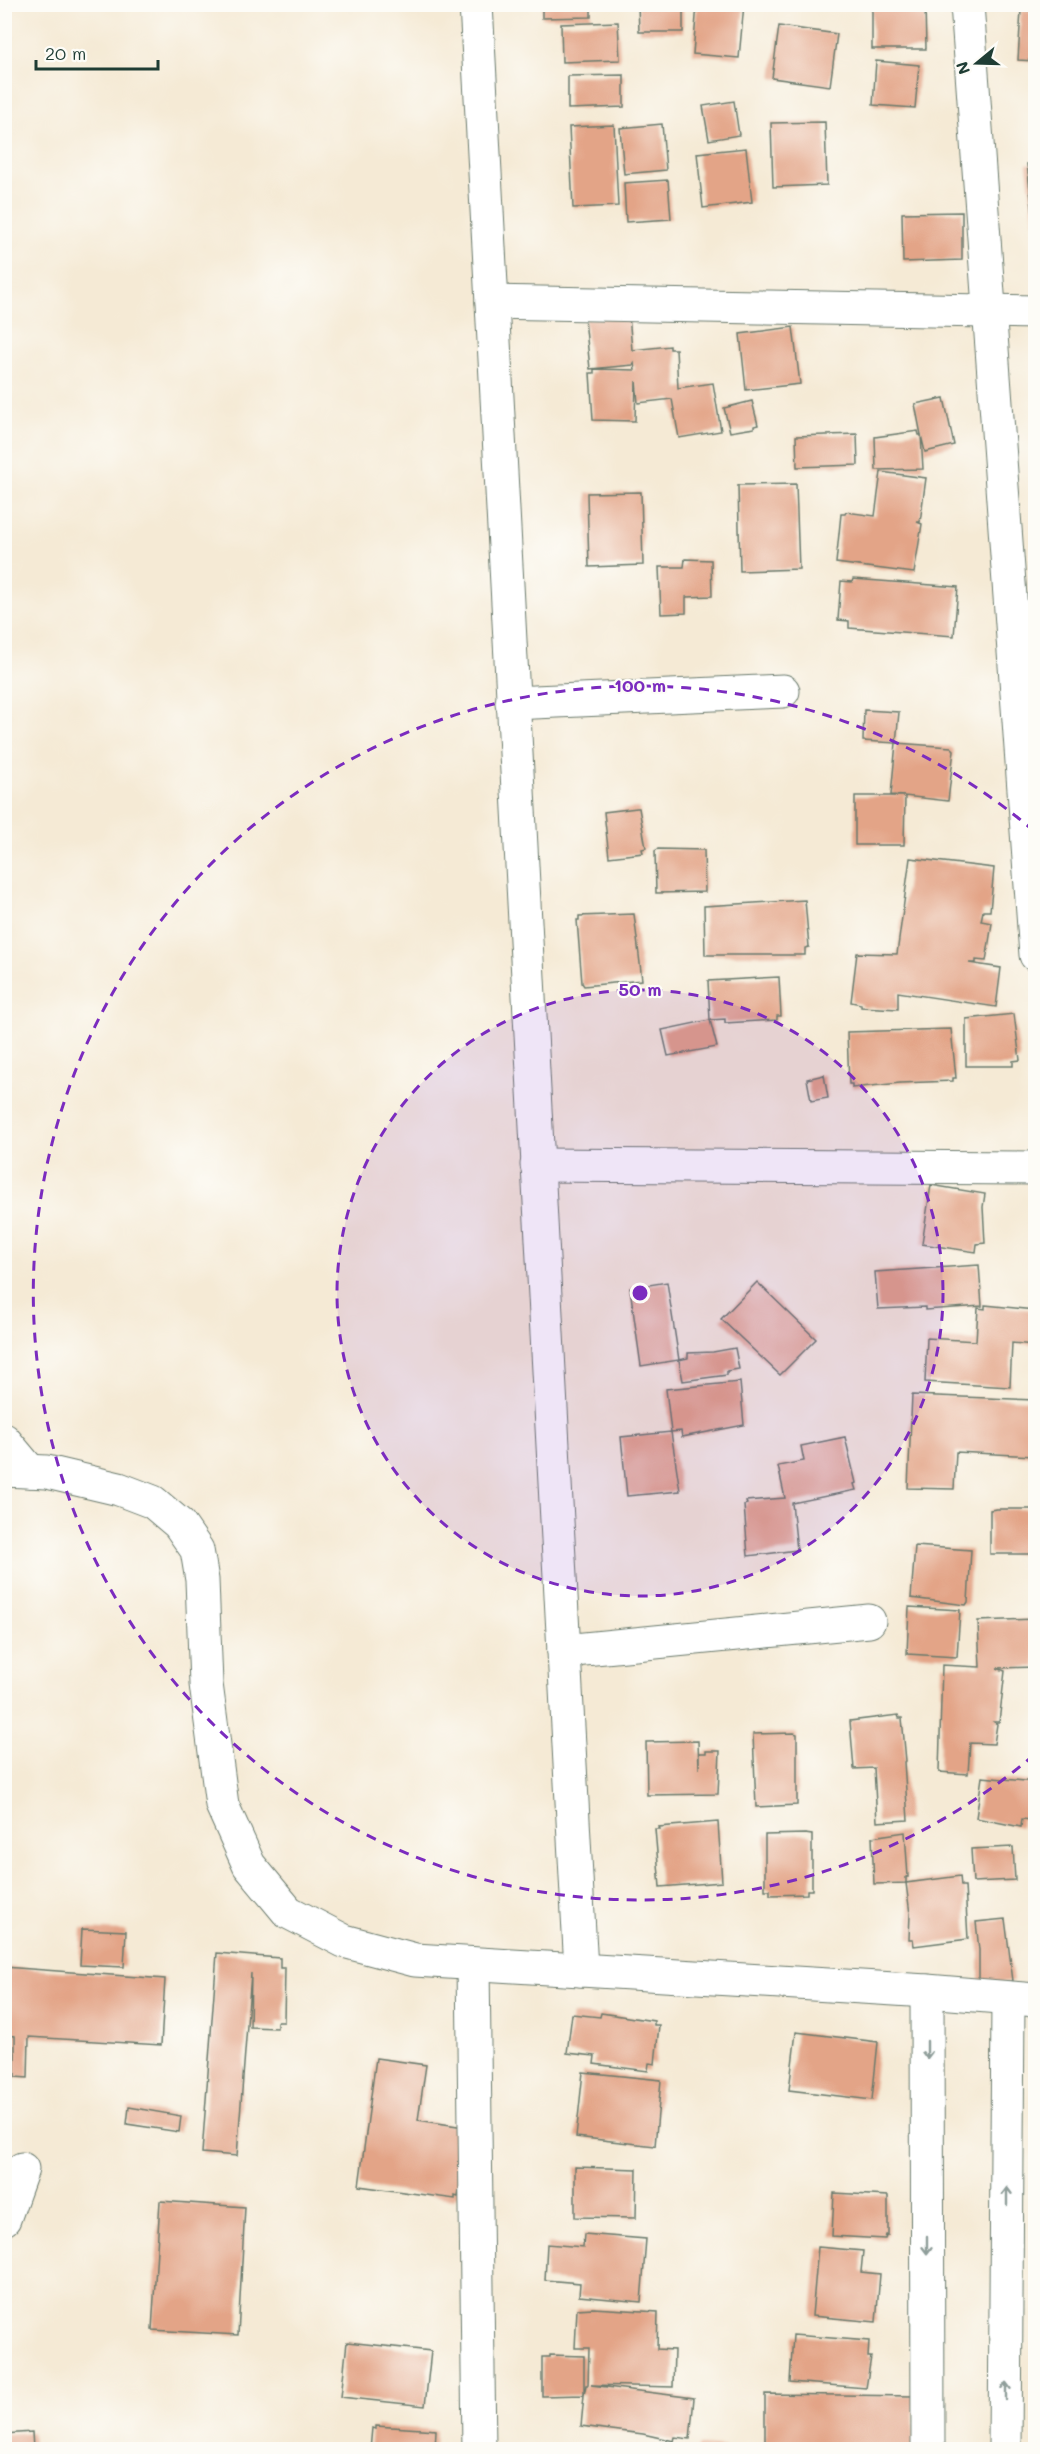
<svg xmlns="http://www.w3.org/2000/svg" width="1040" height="2454" font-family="Mali,sans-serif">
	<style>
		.building { fill: #e3a487 }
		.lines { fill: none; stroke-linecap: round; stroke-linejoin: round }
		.minor-casing { stroke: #6a7a6c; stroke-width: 35 }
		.minor { stroke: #fff; stroke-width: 33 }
		.oneway { stroke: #8f9e9a }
		.ring { fill: none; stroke: #7b2cbf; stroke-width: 3; stroke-dasharray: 10 8 }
		.centre { fill: #7b2cbf; stroke: #fdfcf7; stroke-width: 3 }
		.ring-label { font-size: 18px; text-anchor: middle; font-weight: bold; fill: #7b2cbf; stroke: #fdfcf7; stroke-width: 4.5; stroke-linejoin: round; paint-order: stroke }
	</style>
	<rect width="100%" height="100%" fill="#fdfcf7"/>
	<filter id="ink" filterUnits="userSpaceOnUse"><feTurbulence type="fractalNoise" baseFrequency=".0167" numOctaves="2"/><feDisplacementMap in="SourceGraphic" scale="12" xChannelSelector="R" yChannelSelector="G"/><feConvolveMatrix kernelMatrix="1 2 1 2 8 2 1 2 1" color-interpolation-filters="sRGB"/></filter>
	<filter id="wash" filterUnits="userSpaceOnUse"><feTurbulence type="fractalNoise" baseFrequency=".008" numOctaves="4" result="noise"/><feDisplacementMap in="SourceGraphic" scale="24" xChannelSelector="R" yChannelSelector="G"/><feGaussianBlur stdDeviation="1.35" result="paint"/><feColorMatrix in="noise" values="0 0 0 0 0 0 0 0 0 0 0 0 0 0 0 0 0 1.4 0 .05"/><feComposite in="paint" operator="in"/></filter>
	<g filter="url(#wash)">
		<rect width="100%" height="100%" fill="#f5ead5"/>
		<g id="blocks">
			<g class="building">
				<path d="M542,4H591V17L542,18Z"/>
				<path d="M638,4H683V32H639Z"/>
				<path d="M697,4H744L739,58L693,54Z"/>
				<path d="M872,4H925L926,49H872Z"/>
				<path d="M1021,10L1035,11V61L1018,60Z"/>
				<path d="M618,22L620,60L562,62L561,24Z"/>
				<path d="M779,26L837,34L830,86L772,78Z"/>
				<path d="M876,61L919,65L915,108L873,105Z"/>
				<path d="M624,75V107L568,109V76Z"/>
				<path d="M734,101L739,135L709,140L703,106Z"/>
				<path d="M825,122L827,185L773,187L771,123Z"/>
				<path d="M662,124L666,170L624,174L620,128Z"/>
				<path d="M614,125L618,206L573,208L569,127Z"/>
				<path d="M746,148L752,202L703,208L697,153Z"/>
				<path d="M1035,163V224H1034L1027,164Z"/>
				<path d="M668,180L671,219L626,222L624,183Z"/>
				<path d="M962,212V260L903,262L902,213Z"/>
				<path d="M629,315L632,350L670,346V349H676L678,388L713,383L721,431L679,438L672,399L638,403L636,381L635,421L593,420L590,373H594V369L635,370L634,363L633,365L590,369L585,319Z"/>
				<path d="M793,327L800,384L746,390L740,334Z"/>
				<path d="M944,398L954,445L925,452L921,435L923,469L876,470L875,437L918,431L919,435H921L915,404Z"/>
				<path d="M752,401L758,425L754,426V428L730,432L724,408Z"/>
				<path d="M857,434L858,465L797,467L796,436Z"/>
				<path d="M881,472L926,478L920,522H917L922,524L914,573L836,563L841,514H845L846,512L875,516Z"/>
				<path d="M796,484L799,569L740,571L738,485Z"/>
				<path d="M641,492L643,565L589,567L587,493Z"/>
				<path d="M685,559L711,560L712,596L686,597V613L661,614L659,567H684Z"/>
				<path d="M853,579L958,587L954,636L849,628V621L838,620L841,581L852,582Z"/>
				<path d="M864,710L899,712L896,743L863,741Z"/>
				<path d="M896,743L951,747L954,750L948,801L905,796L904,845H855V796H905L891,795Z"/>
				<path d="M637,808H639L646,848L642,849L643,853L609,857L604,812Z"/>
				<path d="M658,849L704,850L705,892L656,893L655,851Z"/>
				<path d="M910,858L994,868L990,911H983L981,921L992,923L986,961L976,960V963H969L1001,968L996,1007L898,992V1009L861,1007V1004L851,1002L857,953L897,954Z"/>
				<path d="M805,900L809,947L805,948V955H705L704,906Z"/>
				<path d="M634,914L642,980L584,986L582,983L577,920H579V916Z"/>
				<path d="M779,977L781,1016H777V1020L725,1023V1019L710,1020L717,1047L668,1056L662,1030L710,1020L708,981Z"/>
				<path d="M1014,1014L1020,1060L1013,1061V1066H966V1019Z"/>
				<path d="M951,1029L956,1078H953V1081L900,1083L852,1088V1084H849L847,1032Z"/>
				<path d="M824,1075L828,1098L811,1101L807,1079Z"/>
				<path d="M931,1185L985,1194L983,1207L985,1243L977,1244L976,1252L922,1244Z"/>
				<path d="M979,1265L982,1306L925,1310V1307L878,1309L875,1272Z"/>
				<path d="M667,1282L679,1360L641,1366L630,1288Z"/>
				<path d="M757,1282L816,1339L780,1375L721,1319Z"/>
				<path d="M985,1305L1035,1310V1345L1012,1343L1010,1387L925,1382L927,1338L976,1341L978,1308L985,1309Z"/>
				<path d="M735,1348L739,1369L727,1371V1375L683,1381L679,1360L688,1358V1353L713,1352Z"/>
				<path d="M740,1382L744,1425L682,1437L681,1431L671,1432L666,1389Z"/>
				<path d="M912,1395L1035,1400V1456L956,1452L954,1489L908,1488Z"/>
				<path d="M671,1432L680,1491L627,1496L621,1437Z"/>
				<path d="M845,1437L856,1483L854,1484L856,1490L792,1503L797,1550L748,1556L744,1505L747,1504L746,1501L785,1498L778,1466L804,1461L801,1446Z"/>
				<path d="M997,1509H1035V1554H990V1510Z"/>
				<path d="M915,1546L971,1550L968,1602L966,1605L911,1598Z"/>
				<path d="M909,1607L960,1610L957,1657L907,1654Z"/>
				<path d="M1035,1619V1667L997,1668L1005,1671L999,1722H994L997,1724L994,1744L970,1743L968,1774L939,1772L942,1665L980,1667L978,1621Z"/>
				<path d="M898,1715L899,1718H902L906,1761L904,1762L908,1820L877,1822L874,1768L854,1769L850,1721Z"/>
				<path d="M794,1733L797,1734V1805L756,1807L753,1734Z"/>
				<path d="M698,1741L699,1769V1753H706V1751H720L718,1794L647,1795L646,1742Z"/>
				<path d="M982,1777L1035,1782L1032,1820L1022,1819L1021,1827L976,1818Z"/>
				<path d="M718,1822L722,1882L660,1887L655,1829H660L659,1827Z"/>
				<path d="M905,1832L908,1877H906V1883L874,1884L872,1837Z"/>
				<path d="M805,1834L812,1835V1890H807V1894L770,1895V1890H765V1835Z"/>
				<path d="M1013,1847L1015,1880L973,1882L971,1849Z"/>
				<path d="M960,1876L961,1886H965L968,1939L914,1946L913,1939H909L910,1914L906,1883Z"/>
				<path d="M1005,1919L1013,1981L983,1985L979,1980V1950L976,1922Z"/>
				<path d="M82,1929L126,1931L124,1967L80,1965Z"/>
				<path d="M217,1953L280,1958V1968H285L284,2022H277V2028L250,2027L251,1973L237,2156L202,2153Z"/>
				<path d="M4,1967L165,1979L161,2045L29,2037L28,2078L15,2077V2036L4,2035Z"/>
				<path d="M601,2013L654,2021V2025H659L655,2064L649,2063L648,2071L594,2064L595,2056L567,2053L572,2014L600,2017Z"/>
				<path d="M796,2032L878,2042L872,2100L789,2090Z"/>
				<path d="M376,2058L426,2065L418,2120L464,2127L468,2134L458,2197L455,2196V2199L359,2186Z"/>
				<path d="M583,2072L661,2080L655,2146L576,2137Z"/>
				<path d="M129,2107L181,2116L179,2132L127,2124Z"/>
				<path d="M575,2167L637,2169L636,2218L575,2217Z"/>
				<path d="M834,2193L888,2196V2235H886L885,2239L832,2236Z"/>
				<path d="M160,2201L245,2207L238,2335L152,2330Z"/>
				<path d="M584,2234L646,2239L641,2302L579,2296L580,2283L545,2280L547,2244L583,2247Z"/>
				<path d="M818,2247L863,2251L861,2272L880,2274L876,2322L812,2316Z"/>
				<path d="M593,2308L658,2312L657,2349L674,2350L673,2387L591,2385L694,2398L690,2439L675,2437L674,2441L643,2434L581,2426L584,2395L542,2396V2357H550V2355L584,2356V2395L586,2385H588L589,2348H575L577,2309Z"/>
				<path d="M793,2335L869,2341L868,2357H871L866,2388L790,2382Z"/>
				<path d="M347,2342L431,2351L425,2406L341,2397Z"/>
				<path d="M765,2394L914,2396L913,2450L765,2448Z"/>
				<path d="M376,2426L436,2430L435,2450H370L372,2428L376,2429Z"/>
				<path d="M32,2432L33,2449L4,2450V2434Z"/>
				<path d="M699,2446L725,2448V2450H697Z"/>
			</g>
		</g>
	</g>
	<g filter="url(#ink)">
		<use href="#blocks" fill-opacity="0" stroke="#6a7a6c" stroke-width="1.5"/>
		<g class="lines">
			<g class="minor-casing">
				<g id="minor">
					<path d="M476,4L581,1970"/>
					<path d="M967,4L1036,955"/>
					<path d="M492,302L1036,312"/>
					<path d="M512,703L783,691"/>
					<path d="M537,1165L1036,1168"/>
					<path d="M4,1440L30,1471"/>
					<path d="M4,1470L47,1472L119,1489L153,1502L179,1524L197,1550L202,1580L206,1684L222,1805L249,1865L288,1912L344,1941L415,1960L927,1991L1036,2000"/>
					<path d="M564,1651L869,1621"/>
					<path d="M473,1964L479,2450"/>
					<path d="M927,1991L928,2450"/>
					<path d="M4,2219L22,2169"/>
					<path d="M1005,2450L1008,1998"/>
				</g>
			</g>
			<use href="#minor" class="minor"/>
		</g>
		<defs><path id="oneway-shaft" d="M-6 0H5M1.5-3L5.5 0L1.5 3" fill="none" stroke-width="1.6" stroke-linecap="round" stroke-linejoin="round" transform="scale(1.5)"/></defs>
		<g class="oneway">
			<use href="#oneway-shaft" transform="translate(927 2050) rotate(90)"/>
			<use href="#oneway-shaft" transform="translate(1007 2196) rotate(-90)"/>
			<use href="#oneway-shaft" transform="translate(927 2245) rotate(90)"/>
			<use href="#oneway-shaft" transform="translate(1006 2391) rotate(-90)"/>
		</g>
	</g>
	<circle cx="640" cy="1293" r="303" fill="#7b2cbf" fill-opacity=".12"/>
	<g class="ring">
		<circle cx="640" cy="1293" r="303"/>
		<path d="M1034 1755A607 607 0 1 1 1034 831"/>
	</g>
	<circle cx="640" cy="1293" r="9" class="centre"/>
	<g class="ring-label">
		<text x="640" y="692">100 m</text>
		<text x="640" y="996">50 m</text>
	</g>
	<rect width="1040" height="2454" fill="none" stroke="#fdfcf7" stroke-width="24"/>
	<g transform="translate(977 63) rotate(251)" stroke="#fdfcf7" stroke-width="4.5" paint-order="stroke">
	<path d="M0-4.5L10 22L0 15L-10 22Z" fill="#1f3d34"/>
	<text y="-9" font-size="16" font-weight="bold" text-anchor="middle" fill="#1f3d34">N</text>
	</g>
	<path d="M36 60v9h122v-9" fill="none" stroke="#1f3d34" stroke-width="3"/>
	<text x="45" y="60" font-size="18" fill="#1f3d34" stroke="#fdfcf7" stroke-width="4.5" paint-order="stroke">20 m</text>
</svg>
